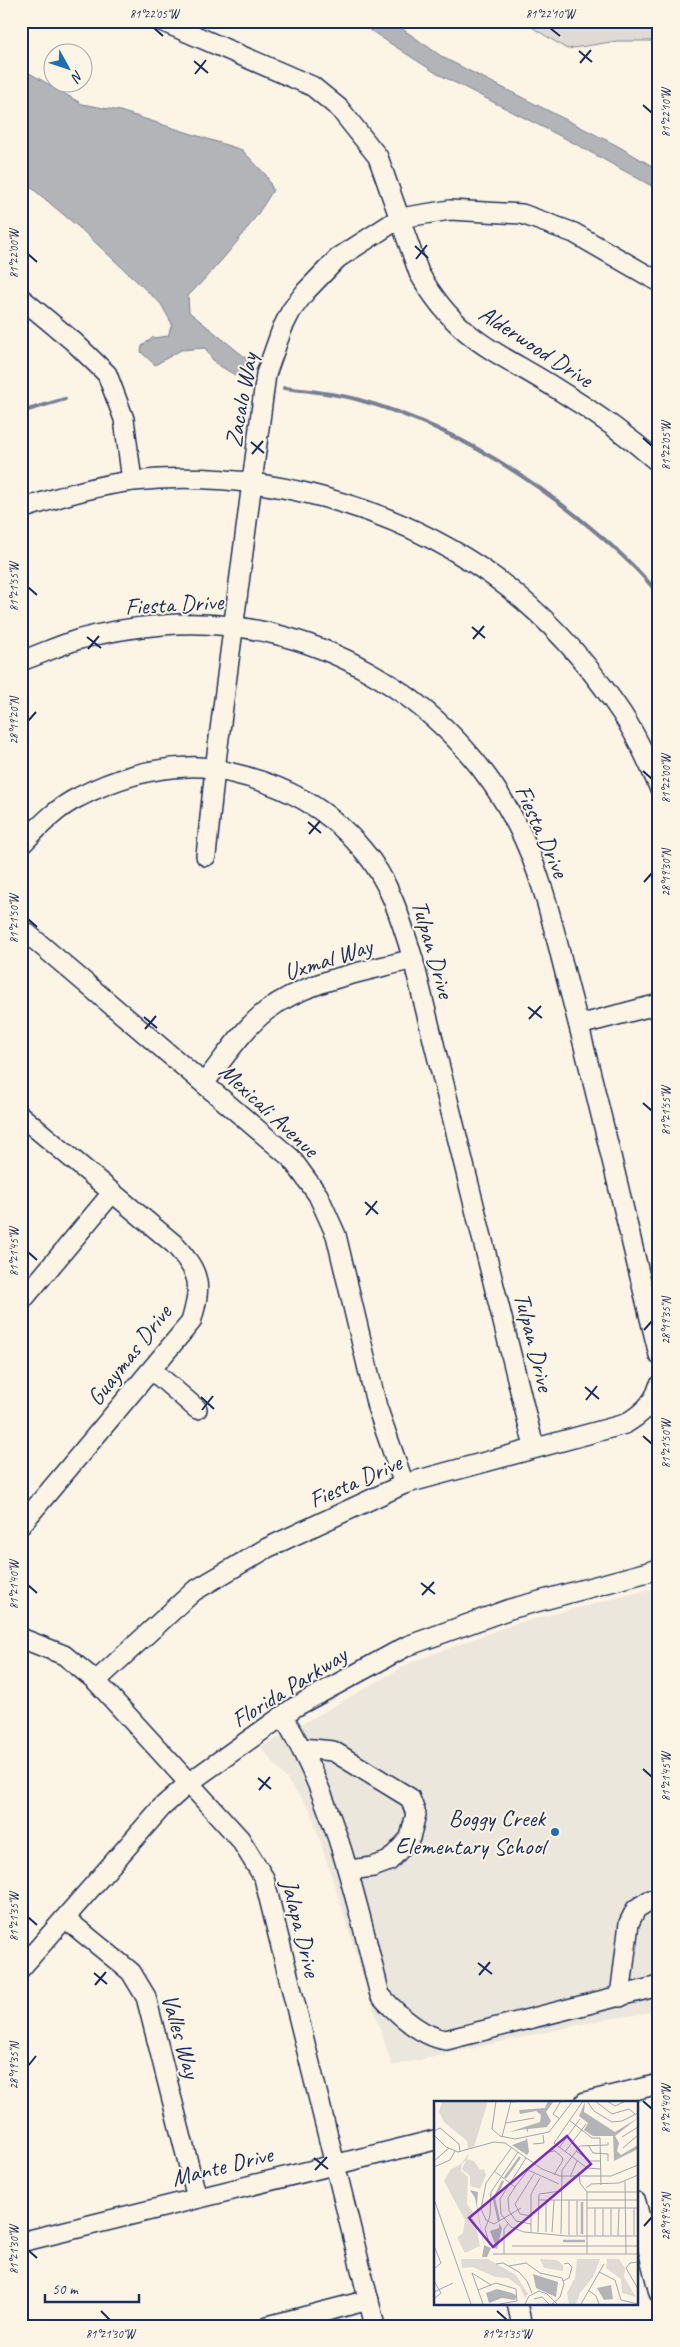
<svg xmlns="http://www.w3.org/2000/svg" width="680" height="2347" font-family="Caveat,sans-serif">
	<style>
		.built { fill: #ece7dc }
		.green { fill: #dfdbd4; stroke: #7d8599 }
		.water { fill: #b2b4b8; stroke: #767f94 }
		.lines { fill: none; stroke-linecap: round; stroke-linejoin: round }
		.stream { stroke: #767f94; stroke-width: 4 }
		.minor-casing { stroke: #1b2f5e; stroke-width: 22 }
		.minor { stroke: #fcf5e5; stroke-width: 19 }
		.ticks { fill: none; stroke: #1b2f5e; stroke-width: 2 }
		.poi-dot { fill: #1f6fb2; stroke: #fcf5e5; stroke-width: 2 }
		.labels { text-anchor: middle; stroke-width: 4; stroke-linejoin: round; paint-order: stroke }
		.street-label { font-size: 24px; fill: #1b2f5e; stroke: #fcf5e5 }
		.poi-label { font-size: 24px; fill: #1b2f5e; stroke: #fcf5e5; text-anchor: end }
		.inset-river { fill: none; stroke: #b2b4b8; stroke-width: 2.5 }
		.inset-road { fill: none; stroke: #a2a6af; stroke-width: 1 }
		.view { fill: #7b2cbf; fill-opacity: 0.15; stroke: #7b2cbf; stroke-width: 2.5 }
		.inset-edge { fill: none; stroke: #1b2f5e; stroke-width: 2.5 }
		.neatline { fill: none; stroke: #1b2f5e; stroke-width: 2 }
		.ticks-label { font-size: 12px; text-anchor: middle; fill: #1b2f5e }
	</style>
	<rect width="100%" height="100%" fill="#fcf5e5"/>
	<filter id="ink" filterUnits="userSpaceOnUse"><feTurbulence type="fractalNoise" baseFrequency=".02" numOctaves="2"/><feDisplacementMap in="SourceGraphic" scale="10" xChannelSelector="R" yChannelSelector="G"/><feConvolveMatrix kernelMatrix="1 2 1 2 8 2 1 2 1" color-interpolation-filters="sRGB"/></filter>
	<g filter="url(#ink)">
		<path class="built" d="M659,1587V2011L596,2021L392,2066L310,1809L261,1747L412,1662L511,1625Z"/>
		<path class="green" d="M522,21H659V41H617L567,49Z"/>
		<g class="water">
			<path d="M356,21H391L444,58L616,145L659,170V190L570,141L436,73Z"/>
			<path d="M21,68L82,104L120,111L242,150L266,175L273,190C250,229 220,264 188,296L189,312L246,358L250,365L244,372L235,375L215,363L205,348L181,350L155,365L141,352L142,346L152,338L168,336L172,324L161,304L82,230L21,179Z"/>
		</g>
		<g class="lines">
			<g class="stream">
				<path d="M284,388C308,391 333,393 356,399C444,423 522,470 591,528C615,548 640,570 659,595"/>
				<path d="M21,412L65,399"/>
			</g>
			<g class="minor-casing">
				<g id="minor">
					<path d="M161,21L312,86L339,108L378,157L419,273C458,341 495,350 557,389C593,411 627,435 659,463"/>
					<path d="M21,298L74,342L107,374L124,419L132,481"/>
					<path d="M21,509C57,498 96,485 133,481C257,468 394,505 494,577C542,612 583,657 616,705C634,730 647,759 659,787"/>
					<path d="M21,661C41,654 60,645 80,639C106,632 137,627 163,625C308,613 451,696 517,825C544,877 555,936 570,992C602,1113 629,1234 659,1355"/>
					<path d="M21,845C39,827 56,808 79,797C112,780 150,768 188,767C203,766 218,769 232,773C285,785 328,808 363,850C390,881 401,920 413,959L534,1447"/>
					<path d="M206,856L215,769L266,374L282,329L291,311L306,291L338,258L400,218L450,210L522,214L574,233L659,282"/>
					<path d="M21,928L291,1158L318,1195L336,1235L377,1407L404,1484"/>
					<path d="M579,1025L659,1004"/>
					<path d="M204,1083C223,1060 242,1030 266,1011C306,980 365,972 413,959"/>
					<path d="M21,1116L174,1244C201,1274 202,1284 191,1322L21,1525"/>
					<path d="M21,1302L112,1193"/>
					<path d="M152,1370L197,1409"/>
					<path d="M21,1638L64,1655L96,1681L240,1839L264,1878L375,2326"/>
					<path d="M96,1681L194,1591L267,1548L404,1484L625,1424C640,1415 654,1404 659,1386"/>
					<path d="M283,1716C335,1801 356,1899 380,1995C397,2014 420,2036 446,2040L659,1986"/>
					<path d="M302,1748L333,1751L410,1798L416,1814L410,1838L389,1861L373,1867L349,1870"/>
					<path d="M66,1919L131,1972L146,1997L197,2198"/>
					<path d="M21,1968L162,1807L190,1782L295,1707L407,1646L510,1609L659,1569"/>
					<path d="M620,1997L629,1923L636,1909L650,1900L659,1902"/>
					<path d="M585,2102L659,2084"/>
					<path d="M636,2202L659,2293"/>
					<path d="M21,2242L435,2140"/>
					<path d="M517,2303L522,2326"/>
					<path d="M268,2326L369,2300"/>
				</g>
			</g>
			<use href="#minor" class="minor"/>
		</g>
	</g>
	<path class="ticks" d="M154,28L163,36M550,28L560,36M579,51L592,62M194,61L208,73M580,63L591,50M195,74L206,60M643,105L652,113M415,246L428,258M28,254L37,262M416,259L427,245M643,438L652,446M251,442L264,453M252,454L263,441M28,587L37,595M472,627L485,638M87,637L101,648M473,639L484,626M88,649L99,636M28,721L36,712M643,771L652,779M308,822L321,833M309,834L320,821M644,882L652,873M28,919L37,927M528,1007L542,1018M144,1017L157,1028M529,1019L541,1006M145,1029L156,1016M643,1103L652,1111M365,1202L378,1214M366,1215L377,1201M28,1252L37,1260M644,1330L652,1321M585,1387L599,1399M201,1397L214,1409M586,1400L597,1386M202,1410L213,1396M643,1436L652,1444M421,1583L435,1594M28,1585L37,1593M422,1595L434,1582M643,1769L652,1777M258,1778L271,1789M259,1790L270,1777M28,1917L37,1925M478,1963L492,1974M94,1973L107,1984M479,1975L490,1962M95,1985L106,1972M28,2066L36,2056M643,2101L652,2109M314,2158L328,2169M315,2170L327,2157M644,2226L652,2217M28,2250L37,2258M101,2311L110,2320M497,2311L507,2320"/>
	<circle class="poi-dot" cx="555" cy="1832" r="5"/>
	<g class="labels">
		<g class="street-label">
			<text transform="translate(536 346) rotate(33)" y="8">Alderwood Drive</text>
			<text transform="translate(241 400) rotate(-80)" y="8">Zacalo Way</text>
			<text transform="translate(174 604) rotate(-3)" y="8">Fiesta Drive</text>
			<text transform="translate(542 831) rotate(66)" y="8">Fiesta Drive</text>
			<text transform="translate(433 949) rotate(74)" y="8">Tulpan Drive</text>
			<text transform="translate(328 959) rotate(-18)" y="8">Uxmal Way</text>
			<text transform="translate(269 1110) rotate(43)" y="8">Mexicali Avenue</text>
			<text transform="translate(534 1342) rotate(76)" y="8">Tulpan Drive</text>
			<text transform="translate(129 1355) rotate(-52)" y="8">Guaymas Drive</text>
			<text transform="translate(355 1481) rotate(-24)" y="8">Fiesta Drive</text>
			<text transform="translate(289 1687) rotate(-32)" y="8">Florida Parkway</text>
			<text transform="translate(301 1928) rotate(76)" y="8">Jalapa Drive</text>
			<text transform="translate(181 2036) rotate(74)" y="8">Valles Way</text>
			<text transform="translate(222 2166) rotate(-14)" y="8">Mante Drive</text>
		</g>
		<g class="poi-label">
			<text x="545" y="1826">Boggy Creek<tspan x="545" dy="28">Elementary School</tspan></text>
		</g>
	</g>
	<g transform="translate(434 2101)">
		<rect width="204" height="204" fill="#fcf5e5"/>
		<path d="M8,0H54L40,46L34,48L33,40L10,21L5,11ZM35,52L33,58L40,60L46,69L50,68L52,74L46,88L36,85V75L28,68L32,59L28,63L27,70L34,76L33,103L39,111L37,116L41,120L46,145L31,152L23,137L29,132L31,119L10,80L17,68L27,63ZM27,158H54L82,174L94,193L91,197L86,186L74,177L61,176L39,166L28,167ZM106,158L123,159L129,164V170L110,167ZM143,158H166L159,176L146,192L142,203H135L133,192L141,177ZM173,158H185L191,167L190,176L202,196L188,192L187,178L172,167Z" fill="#dfdbd4"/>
		<path d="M114,0H120L112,11L117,20L113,26L94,28V32L92,28L75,31L106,21L107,14L102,10L86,13L85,9L111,7ZM151,1L150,11L181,31L204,17L181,35L185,42L183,50L187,54L204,44V48L180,60L179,35H159L150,29L154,22L145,15ZM93,36L95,51L93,54L78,44L92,39ZM36,89L44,91L43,104L48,133L50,144L57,147L53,156H48L50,145L41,97ZM65,122L68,127L63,148L57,146L61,143L56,130L65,127ZM99,173L124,181L122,196L102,187ZM177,184L179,198L170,199L163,187ZM63,188L78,192L83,195L81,199L68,197L55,202L52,192Z" fill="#b2b4b8"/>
		<path class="inset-river" d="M71,77L86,56M148,101V133M65,120L60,98L69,80M129,140H151"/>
		<path class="inset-road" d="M62,0L58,28L66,35L81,38L115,31L139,0M149,0L120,42L153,67L167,68M153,0L160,10L178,21L188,20L204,12M161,0L178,13L195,8L201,13M173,0L181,5L192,0M76,1L98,0M126,18L119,13L127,0M135,19L158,37H166L167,84M72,22L100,17M0,30L6,27L25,43L26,51M0,34L12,46L24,51L60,41L71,42L108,68L126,75H177L204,64M68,36L77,0M188,36L204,26M99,43L110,42L109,34M154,44L159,52L174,53V60M78,46L52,82L47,108L52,119L60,123L87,107M125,47L146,18M189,47L204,34M120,50L115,51L118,48L120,50H121L128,56L129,59L120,74M142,50L156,60H167M131,51L152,23M92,57L66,98L67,113L77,126L90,131L133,135H204M0,60L15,47M0,66L16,59L21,50M60,70L81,86M145,72L146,82L153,91V153M136,76L143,60M191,80L192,153M152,87L157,83L185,82L204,74M153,91H204M0,98L37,203M104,99H204M143,99V134M153,107H204M161,107V134M169,107V135M177,107V134M97,115L86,113L81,103L100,73M97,123L82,120L75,110L74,97L81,86L94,69L125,83M97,131V93L106,77M104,131L105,93L127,90M112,131V99M118,131L120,99M127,133L128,69L146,45L174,44V41M135,134V99M200,134V107M184,135L185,107M55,141L51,128L56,115L57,91L84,51M0,145L7,162L0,168M78,145H204M59,153H204M70,153V128L74,123M204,161L196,162L192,167L204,188M62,163L69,162L85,171L93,180L98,192M75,165L92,162L106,172L128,177L130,183L126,196L118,203M165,171L181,179L187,199L204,203M38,172L49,203M38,172L57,184M0,180L7,192L1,197M129,180L135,177L138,166L134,162L130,163M44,189L62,182L82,188L83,200L66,203M154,189L162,195L165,203M0,191L19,182M100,198L108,196L115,203M91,203L95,195L105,190L113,193L123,203M147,203L170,163"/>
		<path class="view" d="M133,35L157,63L59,146L35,117Z"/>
		<rect width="204" height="204" class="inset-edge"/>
	</g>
	<rect width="680" height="2347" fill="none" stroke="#fcf5e5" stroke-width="55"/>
	<g transform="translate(68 68) rotate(130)"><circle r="24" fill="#fcf5e5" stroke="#a2a6af"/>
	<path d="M0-4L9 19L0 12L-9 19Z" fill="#1f6fb2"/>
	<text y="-8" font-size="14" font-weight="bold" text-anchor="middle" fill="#1b2f5e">N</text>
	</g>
	<path d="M45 2294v8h94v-8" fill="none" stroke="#1b2f5e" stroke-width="2.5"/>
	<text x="52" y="2294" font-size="15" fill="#1b2f5e" stroke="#fcf5e5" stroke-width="4" paint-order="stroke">50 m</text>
	<rect x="28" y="28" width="624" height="2292" class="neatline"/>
	<g class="ticks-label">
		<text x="154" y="18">81°22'05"W</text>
		<text x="550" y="18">81°22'10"W</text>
		<text transform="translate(666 113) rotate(-90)" y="4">81°22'10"W</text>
		<text transform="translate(14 254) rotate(-90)" y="4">81°22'00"W</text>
		<text transform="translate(666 446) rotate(-90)" y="4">81°22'05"W</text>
		<text transform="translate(14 587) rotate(-90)" y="4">81°21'55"W</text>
		<text transform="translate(14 721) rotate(-90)" y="4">28°19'20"N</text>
		<text transform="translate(666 779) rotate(-90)" y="4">81°22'00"W</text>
		<text transform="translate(666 873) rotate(-90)" y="4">28°19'30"N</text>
		<text transform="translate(14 919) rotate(-90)" y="4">81°21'50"W</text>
		<text transform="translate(666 1111) rotate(-90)" y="4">81°21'55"W</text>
		<text transform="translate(14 1252) rotate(-90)" y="4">81°21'45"W</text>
		<text transform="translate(666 1321) rotate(-90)" y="4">28°19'35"N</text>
		<text transform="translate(666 1444) rotate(-90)" y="4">81°21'50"W</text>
		<text transform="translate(14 1585) rotate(-90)" y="4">81°21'40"W</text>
		<text transform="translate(666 1777) rotate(-90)" y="4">81°21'45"W</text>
		<text transform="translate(14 1917) rotate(-90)" y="4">81°21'35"W</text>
		<text transform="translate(14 2066) rotate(-90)" y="4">28°19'35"N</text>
		<text transform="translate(666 2109) rotate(-90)" y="4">81°21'40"W</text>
		<text transform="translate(666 2217) rotate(-90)" y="4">28°19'45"N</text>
		<text transform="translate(14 2250) rotate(-90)" y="4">81°21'30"W</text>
		<text x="110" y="2338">81°21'30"W</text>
		<text x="507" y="2338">81°21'35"W</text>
	</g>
</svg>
